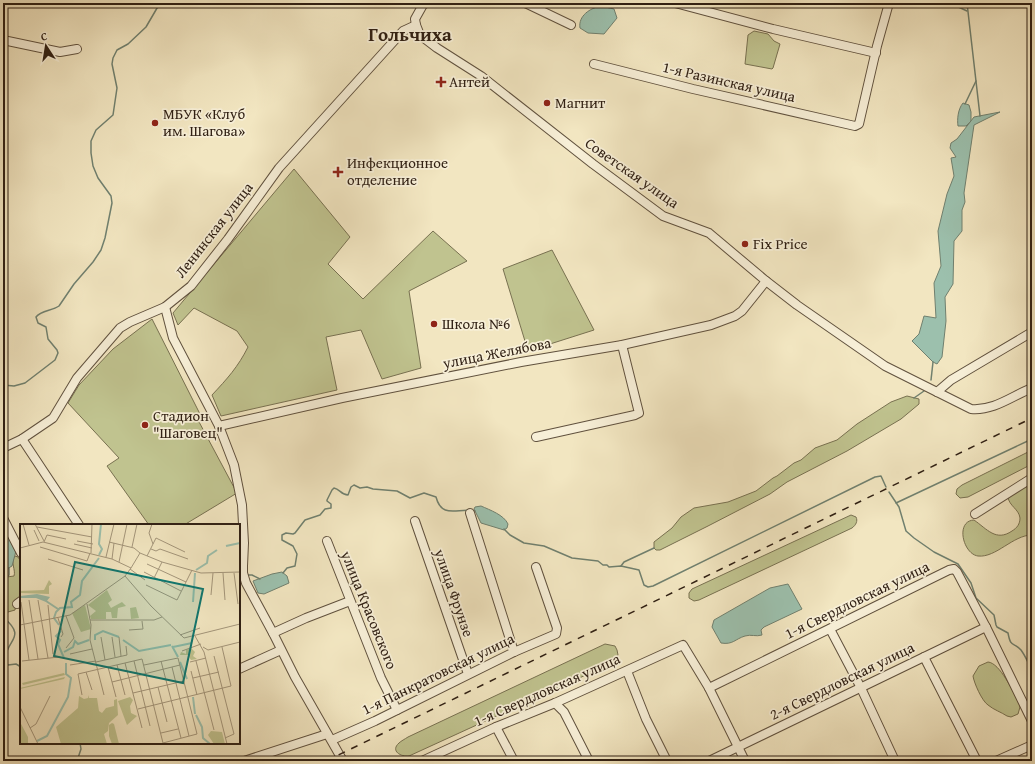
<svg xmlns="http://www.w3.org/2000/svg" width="1035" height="764" font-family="'Gentium Book Plus',serif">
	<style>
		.green { fill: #c0c38f; stroke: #787151 }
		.water { fill: #9cc0ad; stroke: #70806f }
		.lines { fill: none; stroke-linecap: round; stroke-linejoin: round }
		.stream { stroke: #70806f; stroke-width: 1.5 }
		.minor-casing { stroke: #60513e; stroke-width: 10 }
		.minor { stroke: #f7efd7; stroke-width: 8 }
		.rail { stroke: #2f1f13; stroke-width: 1.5; stroke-dasharray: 7 7; stroke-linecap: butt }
		.poi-dot { fill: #8f2418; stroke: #f7efd7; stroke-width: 1.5 }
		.labels { text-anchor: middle; stroke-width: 3.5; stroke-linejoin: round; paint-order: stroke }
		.poi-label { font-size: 15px; fill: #2f1f13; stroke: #f7efd7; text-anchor: start }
		.street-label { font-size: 15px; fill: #2f1f13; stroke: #f7efd7 }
		.district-label { font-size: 19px; font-weight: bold; fill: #2f1f13; stroke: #f7efd7 }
		.inset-river { fill: none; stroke: #9cc0ad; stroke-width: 2 }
		.inset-road { fill: none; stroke: #a4967b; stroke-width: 1 }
		.view { fill: #0f766e; fill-opacity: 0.15; stroke: #0f766e; stroke-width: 2 }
		.inset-edge { fill: none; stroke: #2f1f13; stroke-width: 2 }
	</style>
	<rect width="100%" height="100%" fill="#f2e6c1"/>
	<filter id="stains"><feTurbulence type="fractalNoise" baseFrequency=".005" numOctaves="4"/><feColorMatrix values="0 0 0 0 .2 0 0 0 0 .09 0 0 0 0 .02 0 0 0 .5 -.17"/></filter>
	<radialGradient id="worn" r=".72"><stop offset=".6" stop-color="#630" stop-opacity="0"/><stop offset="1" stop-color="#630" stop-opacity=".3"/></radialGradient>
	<g class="green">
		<path d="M754,31L768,34L774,41L780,44L773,68L772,69L745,64L748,35Z"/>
		<path d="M294,169L350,237L328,264L363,299L433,231L467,261L409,291L421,368L382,379L361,330L326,337L337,390L221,416L212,395C227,379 238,367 248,347L237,331L194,308L178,325L173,313Z"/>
		<path d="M552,250L594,330L528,351L503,269Z"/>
		<path d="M152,319L202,418L198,420L237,493L184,525H149L107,466L119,458L68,403L79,385L113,349Z"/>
		<path d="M907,396L919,399V404L901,419L847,451L787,482L770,494L708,526L660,550H656L654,548V542L672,528L681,517L694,508L728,502L756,491L773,478L777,476L794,463L801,460L815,448L837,440L857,424L891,402Z"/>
		<path d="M1032,450V464L968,497L960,498L956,494L957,489L962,485Z"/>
		<path d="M1032,478V535C1013,535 996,558 978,556C963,554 955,521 974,520C987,529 996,542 1012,531C1017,528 1020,524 1020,518C1019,509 1009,506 1008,497Z"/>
		<path d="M851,515L856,517C858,521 856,525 852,528L699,600L694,601L689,598V593L692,589Z"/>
		<path d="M15,556L18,557L21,562V597L17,599L15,610L8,612L5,610L3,607V567L4,573L7,577L14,576C16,570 10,562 15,556Z"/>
		<path d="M605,644L615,646L617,650L618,655L612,663L409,756C401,757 390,751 399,743C401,741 405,739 408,737Z"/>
		<path d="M988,662C1000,663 1013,692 1019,702L1020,707L1018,714L1011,717L1007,716C1001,712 994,710 988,705C982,701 974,683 973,676L979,666Z"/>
	</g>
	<g class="water">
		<path d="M601,6L614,9L617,18L604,34L588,33L580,28C578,16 590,8 601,6Z"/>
		<path d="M963,103L969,105L971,112V121L966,126H958C957,119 958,109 963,103Z"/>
		<path d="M1000,112L974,125L964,193L965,202L962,210V231L954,241L953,284L945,297L946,321L942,357L937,364L933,362L912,341L919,334L924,316L936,318L934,283L941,266L938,231L947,194L954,176L951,158L956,157L950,148L951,143L957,139L974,117Z"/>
		<path d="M481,506C490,510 504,515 508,524L507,528L504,530L481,523L474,509L475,507Z"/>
		<path d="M3,524L16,551L12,566L7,569L3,568Z"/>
		<path d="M282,572L287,576L289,583L264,594L258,593L253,581L272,574Z"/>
		<path d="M788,584L802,609L764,627L761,630L762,635C756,637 751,634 745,636C735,639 733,645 721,643L712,627L714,620L770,588Z"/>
	</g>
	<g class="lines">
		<g class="stream">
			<path d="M950,3L967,11"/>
			<path d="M967,3L980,116"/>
			<path d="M965,104L976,81"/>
			<path d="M931,380L933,362"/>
			<path d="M3,385L14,386L25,383L55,360L58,353L57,350L48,339L46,327L38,323L36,317C41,310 52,311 59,306L74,284L93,262L101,250L105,238L112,203L111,196L98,178L93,166L91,153V141L96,130L113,115L117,88L112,64L113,58L117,50L128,44L146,27L160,3"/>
			<path d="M914,398L924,391"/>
			<path d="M889,492L899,507L906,531L914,538L934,552L958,564L971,583L976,598L994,615L996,625L997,627L1008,633C1011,649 1013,641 1021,650C1025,655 1028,663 1032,670"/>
			<path d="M896,503L1032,439"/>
			<path d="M504,529L510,535L524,543L544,546L572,558L598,561L603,565H607L609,567L621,566L639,570L644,585L648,587L653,586L875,477L881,476L886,487"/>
			<path d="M621,566L624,562L654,548"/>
			<path d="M283,573L287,568L295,566L297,554L293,546L282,540V535L286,533L293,534L295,533L305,520L320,515L325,509L331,508V504L327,501V500L332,490L334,488C340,489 341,495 348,495L351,487L354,485L360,488L367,487L373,489L397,491L410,498L424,493L436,497C442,520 459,507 475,511"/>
			<path d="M247,575H252L260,579"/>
			<path d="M3,581L9,575V568"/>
			<path d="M3,617C29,639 4,639 6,661L8,665L16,664L21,667"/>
			<path d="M77,761L81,749L80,743"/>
		</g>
		<g class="minor-casing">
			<g id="minor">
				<path d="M424,3L415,19L416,25L420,35L437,48L481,76L593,164L663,216L709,233L766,281L797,305L885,366L971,409C994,411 1012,396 1032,388"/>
				<path d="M525,3L571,25"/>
				<path d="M675,3L773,29L876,53"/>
				<path d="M3,40L60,52L77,49"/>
				<path d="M594,64L693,89L855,126L859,124L877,46L889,3"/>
				<path d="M165,307L173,338L219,426L234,465L242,505L244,543L243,566V573L246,583L273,633L295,677L343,761"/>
				<path d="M937,392L951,380L1032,332"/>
				<path d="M219,426L342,398L521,362L622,345L711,325L735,316L742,311L766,281"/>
				<path d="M536,437L635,415L639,413L622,345"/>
				<path d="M22,439L79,525"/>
				<path d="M3,448L22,439L53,418L77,378L120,328L130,322L165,307L191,286L228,239L279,168L403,31L416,25"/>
				<path d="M470,513L514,652"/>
				<path d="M975,514L1032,478"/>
				<path d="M3,518L21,553"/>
				<path d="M415,521L468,674"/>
				<path d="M327,541L381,678L397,710"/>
				<path d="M17,604L21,601"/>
				<path d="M830,629L861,688L895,761"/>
				<path d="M273,633L306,618L350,601"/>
				<path d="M924,657L977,761"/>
				<path d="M239,669L281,650"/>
				<path d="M627,671L646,719L667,761"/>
				<path d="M709,688L949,570L954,569L957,572L986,627L1032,721"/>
				<path d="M555,703L564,712L589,761"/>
				<path d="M496,727L514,761"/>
				<path d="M332,740L375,721L514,652L556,634L557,628L536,567"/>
				<path d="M244,761L327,734"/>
				<path d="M422,761L496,727L555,703L683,645L709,688L745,761"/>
				<path d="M709,761L986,627"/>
				<path d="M996,761L1032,745"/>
			</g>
		</g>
		<use href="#minor" class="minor"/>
		<path class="rail" d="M326,761L1032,418"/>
	</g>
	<g class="poi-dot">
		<path d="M439 76h4v4h4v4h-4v4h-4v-4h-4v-4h4z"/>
		<circle cx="547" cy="103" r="4"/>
		<circle cx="155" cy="123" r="4"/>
		<path d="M336 166h4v4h4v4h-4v4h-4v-4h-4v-4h4z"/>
		<circle cx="745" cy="244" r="4"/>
		<circle cx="434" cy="324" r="4"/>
		<circle cx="145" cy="425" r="4"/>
	</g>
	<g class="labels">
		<g class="poi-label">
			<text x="449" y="87">Антей</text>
			<text x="555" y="108">Магнит</text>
			<text x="163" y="119">МБУК «Клуб<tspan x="163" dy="17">им. Шагова»</tspan></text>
			<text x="347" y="168">Инфекционное<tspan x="347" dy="17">отделение</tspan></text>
			<text x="753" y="249">Fix Price</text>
			<text x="442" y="329">Школа №6</text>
			<text x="153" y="421">Стадион<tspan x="153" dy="17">"Шаговец"</tspan></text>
		</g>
		<g class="street-label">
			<text transform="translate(729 82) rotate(13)" y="5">1-я Разинская улица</text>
			<text transform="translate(632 173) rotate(35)" y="5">Советская улица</text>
			<text transform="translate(214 230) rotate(-52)" y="5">Ленинская улица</text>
			<text transform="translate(497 353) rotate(-11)" y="5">улица Желябова</text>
			<text transform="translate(454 593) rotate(71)" y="5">улица Фрунзе</text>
			<text transform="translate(857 600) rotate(-26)" y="5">1-я Свердловская улица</text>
			<text transform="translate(369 610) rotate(68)" y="5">улица Красовского</text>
			<text transform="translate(438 674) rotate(-26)" y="5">1-я Панкратовская улица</text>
			<text transform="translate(842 681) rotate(-26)" y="5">2-я Свердловская улица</text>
			<text transform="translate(547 690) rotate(-24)" y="5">1-я Свердловская улица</text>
		</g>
		<g class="district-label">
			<text x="410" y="41">Гольчиха</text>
		</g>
	</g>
	<g transform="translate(20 524)">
		<rect width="220" height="220" fill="#f2e6c1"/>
		<path d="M29,56L32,60L29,62V70L0,69V67L24,66ZM87,66L92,76L88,79L91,84L102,78L106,82L98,84L97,94H92L91,88H86V95H71L70,92L76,87L68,81ZM65,81L71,105L61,108L52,89ZM116,83L119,94L111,95L110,84ZM171,124L175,128L173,132L177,135L171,136L168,131H160L161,128L166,130V126ZM44,149L45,151L3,161L2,159ZM45,153L44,155L0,165V164ZM68,171L69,174H77L79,187L82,189L86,184L94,182V176L97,175L98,191L89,199L88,207L84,210L87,220H41L36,203L58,184L59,172L64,175L68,174ZM110,173L113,176L110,182L111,189L117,192L107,201L98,177ZM0,198L8,213V220H0ZM92,199L94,200L99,220H92L89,212V201ZM191,207L202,208L205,220H194L188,211Z" fill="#c0c38f"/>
		<path d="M17,70L30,73L26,78L16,74H0V72Z" fill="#9cc0ad"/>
		<path class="inset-river" d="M206,22L220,19M79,31L82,25L79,20L81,0M176,46L187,39L188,32L197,26M26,77L38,85M173,78L175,49M39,101L34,94L36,88L40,84L52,83L51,78L60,71L62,57L79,34M41,107L36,112L40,116L38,120L44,134M75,116V111L83,107L99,113M103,116L119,127L151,121M152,122L158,133M153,123L172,119M44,128L53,123L55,117L58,120L69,116M160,138L167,155M173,173L175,190M176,191L182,203L183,214L190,220M17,217L27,212L48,173L51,154L46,150V139"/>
		<path class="inset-road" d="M3,0L9,21M15,0L24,17M17,3L72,13M14,6L19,17M57,17L73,20M24,18L27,11L46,15M89,18L114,24L120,29M54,20L72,24M133,20L136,14L165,28M20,23L67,37L70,29M112,23L117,0M0,24L23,18L92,35L111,44L120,29L142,38L181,49L220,48M131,25L136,27L140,25L168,35M71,29L72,0M127,32L133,20L129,9L132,0M86,33L94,0M28,35L63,46M92,35L94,19M99,38L107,0M127,40L166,58M110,45L125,56M124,48L161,67M203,49L205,76M214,49L218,80M105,52L131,82L164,114L220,100M134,54L142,38M126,61L157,76L172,46M191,71L193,49M9,76L18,135M18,76L28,134M1,78L9,136M67,80L71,101L70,116L84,171M28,81L33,130M46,92L54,114L46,124M38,94L43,110L41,113M70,96H134L142,93M0,101L50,91L105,52L111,44M109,106L123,105L122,97M160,111L180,104M175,112L184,128L207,220M81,113L85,136M92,113L95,133M99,113L101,132M183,123L188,126L220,118M162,127L181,120M50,130L72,125M194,132L214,210L205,214M2,137L39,133M114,137L130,202M141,137L161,214M176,137L194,206M76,138L107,131L106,122M170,138L186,134M105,139L122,204M50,141L76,137M97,141L105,171M88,143L96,173M152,143L169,212M171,147L177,171M66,148L72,166M173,154L199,148M92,158L160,141M138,163L147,198M113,169L164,157M62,171L58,150L122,135L143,219L177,210L158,134L124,141M0,183L18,220M118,185L211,162L202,123M10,204L16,200L30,172M141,209L158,205"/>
		<path class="view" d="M55,38L183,65L163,159L34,132Z"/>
		<rect width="220" height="220" class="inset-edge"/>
	</g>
	<rect width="1035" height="764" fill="none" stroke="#f2e6c1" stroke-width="16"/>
	<rect x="4" y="4" width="1027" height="756" fill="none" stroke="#2f1f13" stroke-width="2"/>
	<rect x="8" y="8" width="1019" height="748" fill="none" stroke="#2f1f13"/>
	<g transform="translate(46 46) rotate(348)" stroke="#f7efd7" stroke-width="3" paint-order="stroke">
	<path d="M0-3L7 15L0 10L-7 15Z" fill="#2f1f13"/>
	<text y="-6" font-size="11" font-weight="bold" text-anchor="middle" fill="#2f1f13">С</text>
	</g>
	<rect width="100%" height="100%" filter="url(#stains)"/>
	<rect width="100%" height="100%" fill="url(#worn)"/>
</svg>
